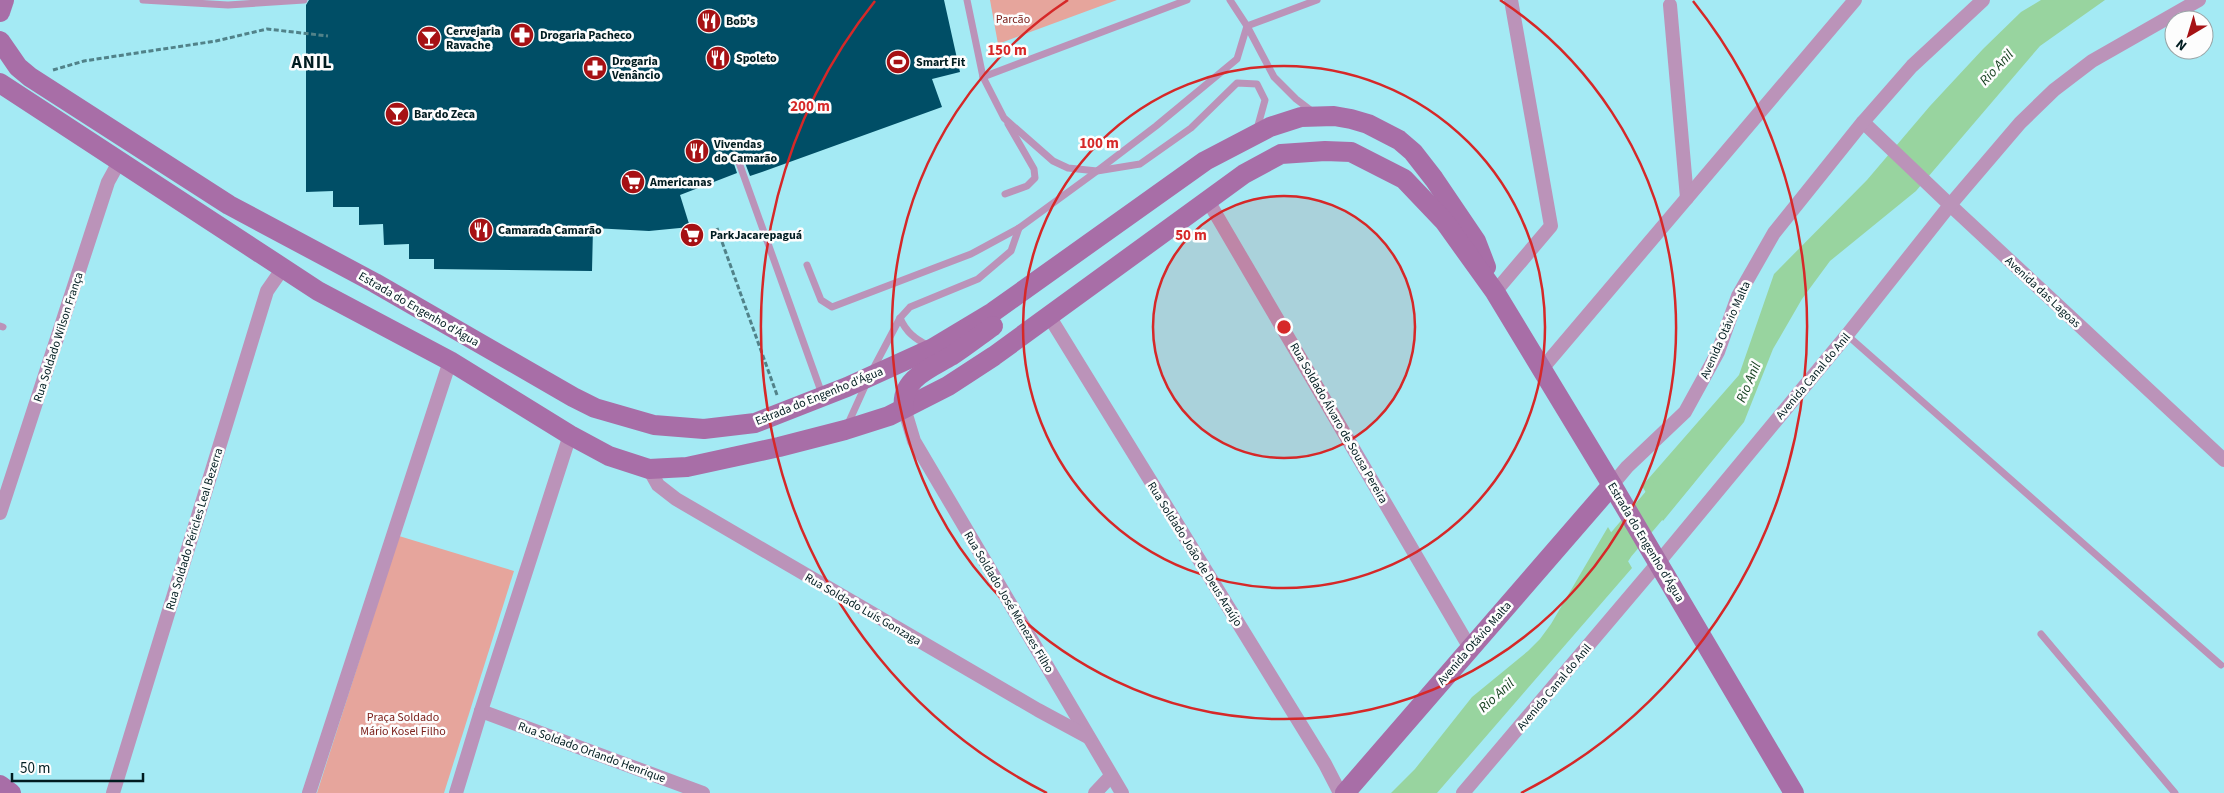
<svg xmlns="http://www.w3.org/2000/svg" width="2224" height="793" font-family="'Source Sans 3',sans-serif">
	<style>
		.green { fill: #e6a59c }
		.water { fill: #98d49f }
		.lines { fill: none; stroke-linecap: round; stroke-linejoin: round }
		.river { stroke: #98d49f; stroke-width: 31 }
		.building { fill: #004e66 }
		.path { stroke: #518289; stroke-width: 3; stroke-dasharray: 5 2.5; stroke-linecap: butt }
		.lane { stroke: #bb93b9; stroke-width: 7 }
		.street { stroke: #bb93b9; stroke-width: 14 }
		.secondary { stroke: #a86ea7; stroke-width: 20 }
		.ring { fill: none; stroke: #d62828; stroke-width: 2.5 }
		.labels { text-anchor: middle; stroke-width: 5; stroke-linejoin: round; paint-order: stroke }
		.park-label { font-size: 12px; fill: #7c211c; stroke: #fdfdfd }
		.poi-label { font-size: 12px; font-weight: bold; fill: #001c20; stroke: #fdfdfd; text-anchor: start }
		.street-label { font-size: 12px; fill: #001c20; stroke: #fdfdfd }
		.water-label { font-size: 14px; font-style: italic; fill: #113c1a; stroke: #fdfdfd }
		.district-label { font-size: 18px; font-weight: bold; letter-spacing: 1px; fill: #001c20; stroke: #fdfdfd }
		.centre { fill: #d62828; stroke: #fdfdfd; stroke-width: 2.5 }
		.ring-label { font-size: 15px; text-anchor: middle; font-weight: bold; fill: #d62828; stroke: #fdfdfd; stroke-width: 5; stroke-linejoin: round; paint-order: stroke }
	</style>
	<rect width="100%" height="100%" fill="#a4eaf4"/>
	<g class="green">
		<path d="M990,0H1117L998,44Z"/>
		<path d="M399,536L514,571L444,793H317Z"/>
	</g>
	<g class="water">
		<path d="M2041,0H2105L2040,46L1916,191L1830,261L1802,299L1773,349L1744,422L1663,521L1642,486L1739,375L1774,274L1867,180L1930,106L1983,49L2021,12Z"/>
		<path d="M1608,527L1632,568L1437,793H1391L1415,769L1472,697L1528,651L1540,639L1551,624Z"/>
	</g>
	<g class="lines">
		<path class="river" d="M1596,582L1619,547L1681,474"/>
	</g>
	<path class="building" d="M309,0H944L960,72L932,79L942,107L762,172L750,176L742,155L735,152L732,158L737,173L680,195L690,227L649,231L593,228L592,271L434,269V259H409V244L384,245L383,224L359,225V207H333V191L306,192V5Z"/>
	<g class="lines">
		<g class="path">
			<path d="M53,70L84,61L216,41L267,29L328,36"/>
			<path d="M717,228L777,395"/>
		</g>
		<g class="lane">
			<path d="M143,0L228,5L304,0"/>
			<path d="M967,0L983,77L1004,118L1053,161L1068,168L1097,171L1156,126L1237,59L1247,26L1317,0"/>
			<path d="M1230,0L1247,26L1274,77L1296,99L1313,112"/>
			<path d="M983,77L1187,0"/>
			<path d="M737,157L822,394"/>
			<path d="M1005,194L1027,186L1035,178L1034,169L1008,124"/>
			<path d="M807,265L821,300L832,307L971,254L1019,228L1097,171L1140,164L1191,128L1237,83L1257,84L1265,100L1257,129"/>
			<path d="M900,318C906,332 915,339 929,346"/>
			<path d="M0,326L3,327"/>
			<path d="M1847,335L2221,665"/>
			<path d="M873,369L900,318L910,307L978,279L1011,251L1019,228"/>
			<path d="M847,426L866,384"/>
			<path d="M2041,634L2175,793"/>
		</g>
		<g class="street">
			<path d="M1670,5L1687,198"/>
			<path d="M1863,122L1950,205L2224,460"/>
			<path d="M1207,199L1470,648"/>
			<path d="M1495,292L1551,226L1511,0"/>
			<path d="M1049,316L1325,764L1340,793"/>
			<path d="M1541,370L1855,0"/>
			<path d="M904,408L914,441L1122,793"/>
			<path d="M649,469L658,485L676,499L1038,710L1088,737"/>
			<path d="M1612,485L1627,467L1685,412L1718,352L1738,296L1774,233L1863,122L1912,66L1983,0"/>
			<path d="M0,513L108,182L119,162"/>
			<path d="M481,711L703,793"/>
			<path d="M113,793L267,291L283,268"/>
			<path d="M309,793L450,361"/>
			<path d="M456,793L481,711L570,435"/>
			<path d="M1095,793L1111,776"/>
			<path d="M1463,793L1658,563L1847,335L1950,205L2020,123L2054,90L2092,61L2199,0"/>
		</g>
		<g class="secondary">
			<path d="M0,12L4,0"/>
			<path d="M0,41L18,67L30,77L229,205L375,283L573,397L595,408L654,425L704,429L755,423L847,387L933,348L993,312L1205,161L1270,127L1301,117L1334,116L1351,119L1368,124L1399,140L1413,152L1434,179L1476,241L1486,267"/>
			<path d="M0,83L318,291L450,361L570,435L609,456L649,469L687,467L779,447L845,430L889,416L948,386L994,356L1244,174L1281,154L1325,151L1351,152L1404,179L1444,221L1495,292L1612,485L1794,793"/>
			<path d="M904,408C900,379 931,368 951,356C965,347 979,336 993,326"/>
			<path d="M0,785L11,793"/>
			<path d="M1345,793L1612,485"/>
		</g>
	</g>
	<circle cx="1284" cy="327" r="131" fill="#d62828" fill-opacity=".12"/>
	<g class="ring">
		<circle cx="1284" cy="327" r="131"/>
		<circle cx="1284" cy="327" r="261"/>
		<path d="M1500 0A392 392 0 1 1 1068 0"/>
		<path d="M1047 793A523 523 0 0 1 875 1M1693 1A523 523 0 0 1 1521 793"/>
	</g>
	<defs>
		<g id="restaurant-disc" transform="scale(1.25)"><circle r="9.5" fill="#a61114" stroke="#fdfdfd"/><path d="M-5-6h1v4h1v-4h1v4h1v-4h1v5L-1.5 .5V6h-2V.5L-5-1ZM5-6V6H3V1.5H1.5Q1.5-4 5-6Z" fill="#fff"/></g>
		<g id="pharmacy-disc" transform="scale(1.25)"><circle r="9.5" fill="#a61114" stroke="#fdfdfd"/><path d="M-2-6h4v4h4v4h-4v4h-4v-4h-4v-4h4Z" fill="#fff"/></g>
		<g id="bar-disc" transform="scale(1.25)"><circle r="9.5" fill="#a61114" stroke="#fdfdfd"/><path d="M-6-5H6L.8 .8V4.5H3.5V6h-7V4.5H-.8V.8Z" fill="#fff"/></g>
		<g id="stadium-disc" transform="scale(1.25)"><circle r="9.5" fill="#a61114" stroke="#fdfdfd"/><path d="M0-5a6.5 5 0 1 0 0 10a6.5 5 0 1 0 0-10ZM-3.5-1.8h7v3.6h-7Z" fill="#fff"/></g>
		<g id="supermarket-disc" transform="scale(1.25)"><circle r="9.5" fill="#a61114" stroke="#fdfdfd"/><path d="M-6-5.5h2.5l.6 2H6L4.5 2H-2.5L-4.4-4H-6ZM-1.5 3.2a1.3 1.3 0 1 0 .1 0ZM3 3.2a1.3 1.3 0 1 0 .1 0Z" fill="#fff"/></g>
	</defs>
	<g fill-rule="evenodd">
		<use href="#restaurant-disc" x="709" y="21"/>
		<use href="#pharmacy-disc" x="522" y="35"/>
		<use href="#bar-disc" x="429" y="38"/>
		<use href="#restaurant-disc" x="718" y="58"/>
		<use href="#stadium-disc" x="898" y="62"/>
		<use href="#pharmacy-disc" x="595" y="68"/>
		<use href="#bar-disc" x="397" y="114"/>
		<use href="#restaurant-disc" x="697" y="151"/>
		<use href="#supermarket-disc" x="633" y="182"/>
		<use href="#restaurant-disc" x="481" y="230"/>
		<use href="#supermarket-disc" x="692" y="235"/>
	</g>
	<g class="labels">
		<g class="park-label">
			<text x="1013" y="23">Parcão</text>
			<text x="403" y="721">Praça Soldado<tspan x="403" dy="14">Mário Kosel Filho</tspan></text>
		</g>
		<g class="poi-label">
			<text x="726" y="25">Bob's</text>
			<text x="446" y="35">Cervejaria<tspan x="446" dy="14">Ravache</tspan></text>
			<text x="540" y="39">Drogaria Pacheco</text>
			<text x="736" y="62">Spoleto</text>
			<text x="612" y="65">Drogaria<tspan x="612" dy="14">Venâncio</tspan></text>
			<text x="916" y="66">Smart Fit</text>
			<text x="414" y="118">Bar do Zeca</text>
			<text x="714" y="148">Vivendas<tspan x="714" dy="14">do Camarão</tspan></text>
			<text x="650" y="186">Americanas</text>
			<text x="498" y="234">Camarada Camarão</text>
			<text x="710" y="239">ParkJacarepaguá</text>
		</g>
		<g class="street-label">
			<text transform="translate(2043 292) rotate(43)" y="4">Avenida das Lagoas</text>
			<text transform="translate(419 309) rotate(30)" y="4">Estrada do Engenho d'Água</text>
			<text transform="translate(1725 330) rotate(-66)" y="4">Avenida Otávio Malta</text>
			<text transform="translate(58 337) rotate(-72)" y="4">Rua Soldado Wilson França</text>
			<text transform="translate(1813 376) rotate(-50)" y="4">Avenida Canal do Anil</text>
			<text transform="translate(819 396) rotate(-22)" y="4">Estrada do Engenho d'Água</text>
			<text transform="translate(1339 423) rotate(60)" y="4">Rua Soldado Álvaro de Sousa Pereira</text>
			<text transform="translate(194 529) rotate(-73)" y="4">Rua Soldado Péricles Leal Bezerra</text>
			<text transform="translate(1646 542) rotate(59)" y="4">Estrada do Engenho d'Água</text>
			<text transform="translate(1195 554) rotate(58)" y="4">Rua Soldado João de Deus Araújo</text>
			<text transform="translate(1009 602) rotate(59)" y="4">Rua Soldado José Menezes Filho</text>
			<text transform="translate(863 609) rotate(30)" y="4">Rua Soldado Luís Gonzaga</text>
			<text transform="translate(1474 643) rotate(-49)" y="4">Avenida Otávio Malta</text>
			<text transform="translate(1554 687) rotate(-50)" y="4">Avenida Canal do Anil</text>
			<text transform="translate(592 752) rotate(20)" y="4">Rua Soldado Orlando Henrique</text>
		</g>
		<g class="water-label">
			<text transform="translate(1996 67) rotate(-47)" y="5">Rio Anil</text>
			<text transform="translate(1748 382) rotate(-67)" y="5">Rio Anil</text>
			<text transform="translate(1496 695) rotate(-42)" y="5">Rio Anil</text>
		</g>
		<g class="district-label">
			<text x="312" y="68">ANIL</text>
		</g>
	</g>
	<circle cx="1284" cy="327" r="8" class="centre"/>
	<g class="ring-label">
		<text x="1007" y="55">150 m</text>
		<text x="810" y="111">200 m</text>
		<text x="1099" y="148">100 m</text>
		<text x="1191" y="240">50 m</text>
	</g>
	<g transform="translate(2189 35) rotate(218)"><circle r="24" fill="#fdfdfd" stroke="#98a3a5"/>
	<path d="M0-4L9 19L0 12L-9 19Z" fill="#a61114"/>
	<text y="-8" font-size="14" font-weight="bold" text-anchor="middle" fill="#001c20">N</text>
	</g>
	<path d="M12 773v8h131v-8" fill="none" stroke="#001c20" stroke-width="2.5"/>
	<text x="20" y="773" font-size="15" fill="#001c20" stroke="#fdfdfd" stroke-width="4" paint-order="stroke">50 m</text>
</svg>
